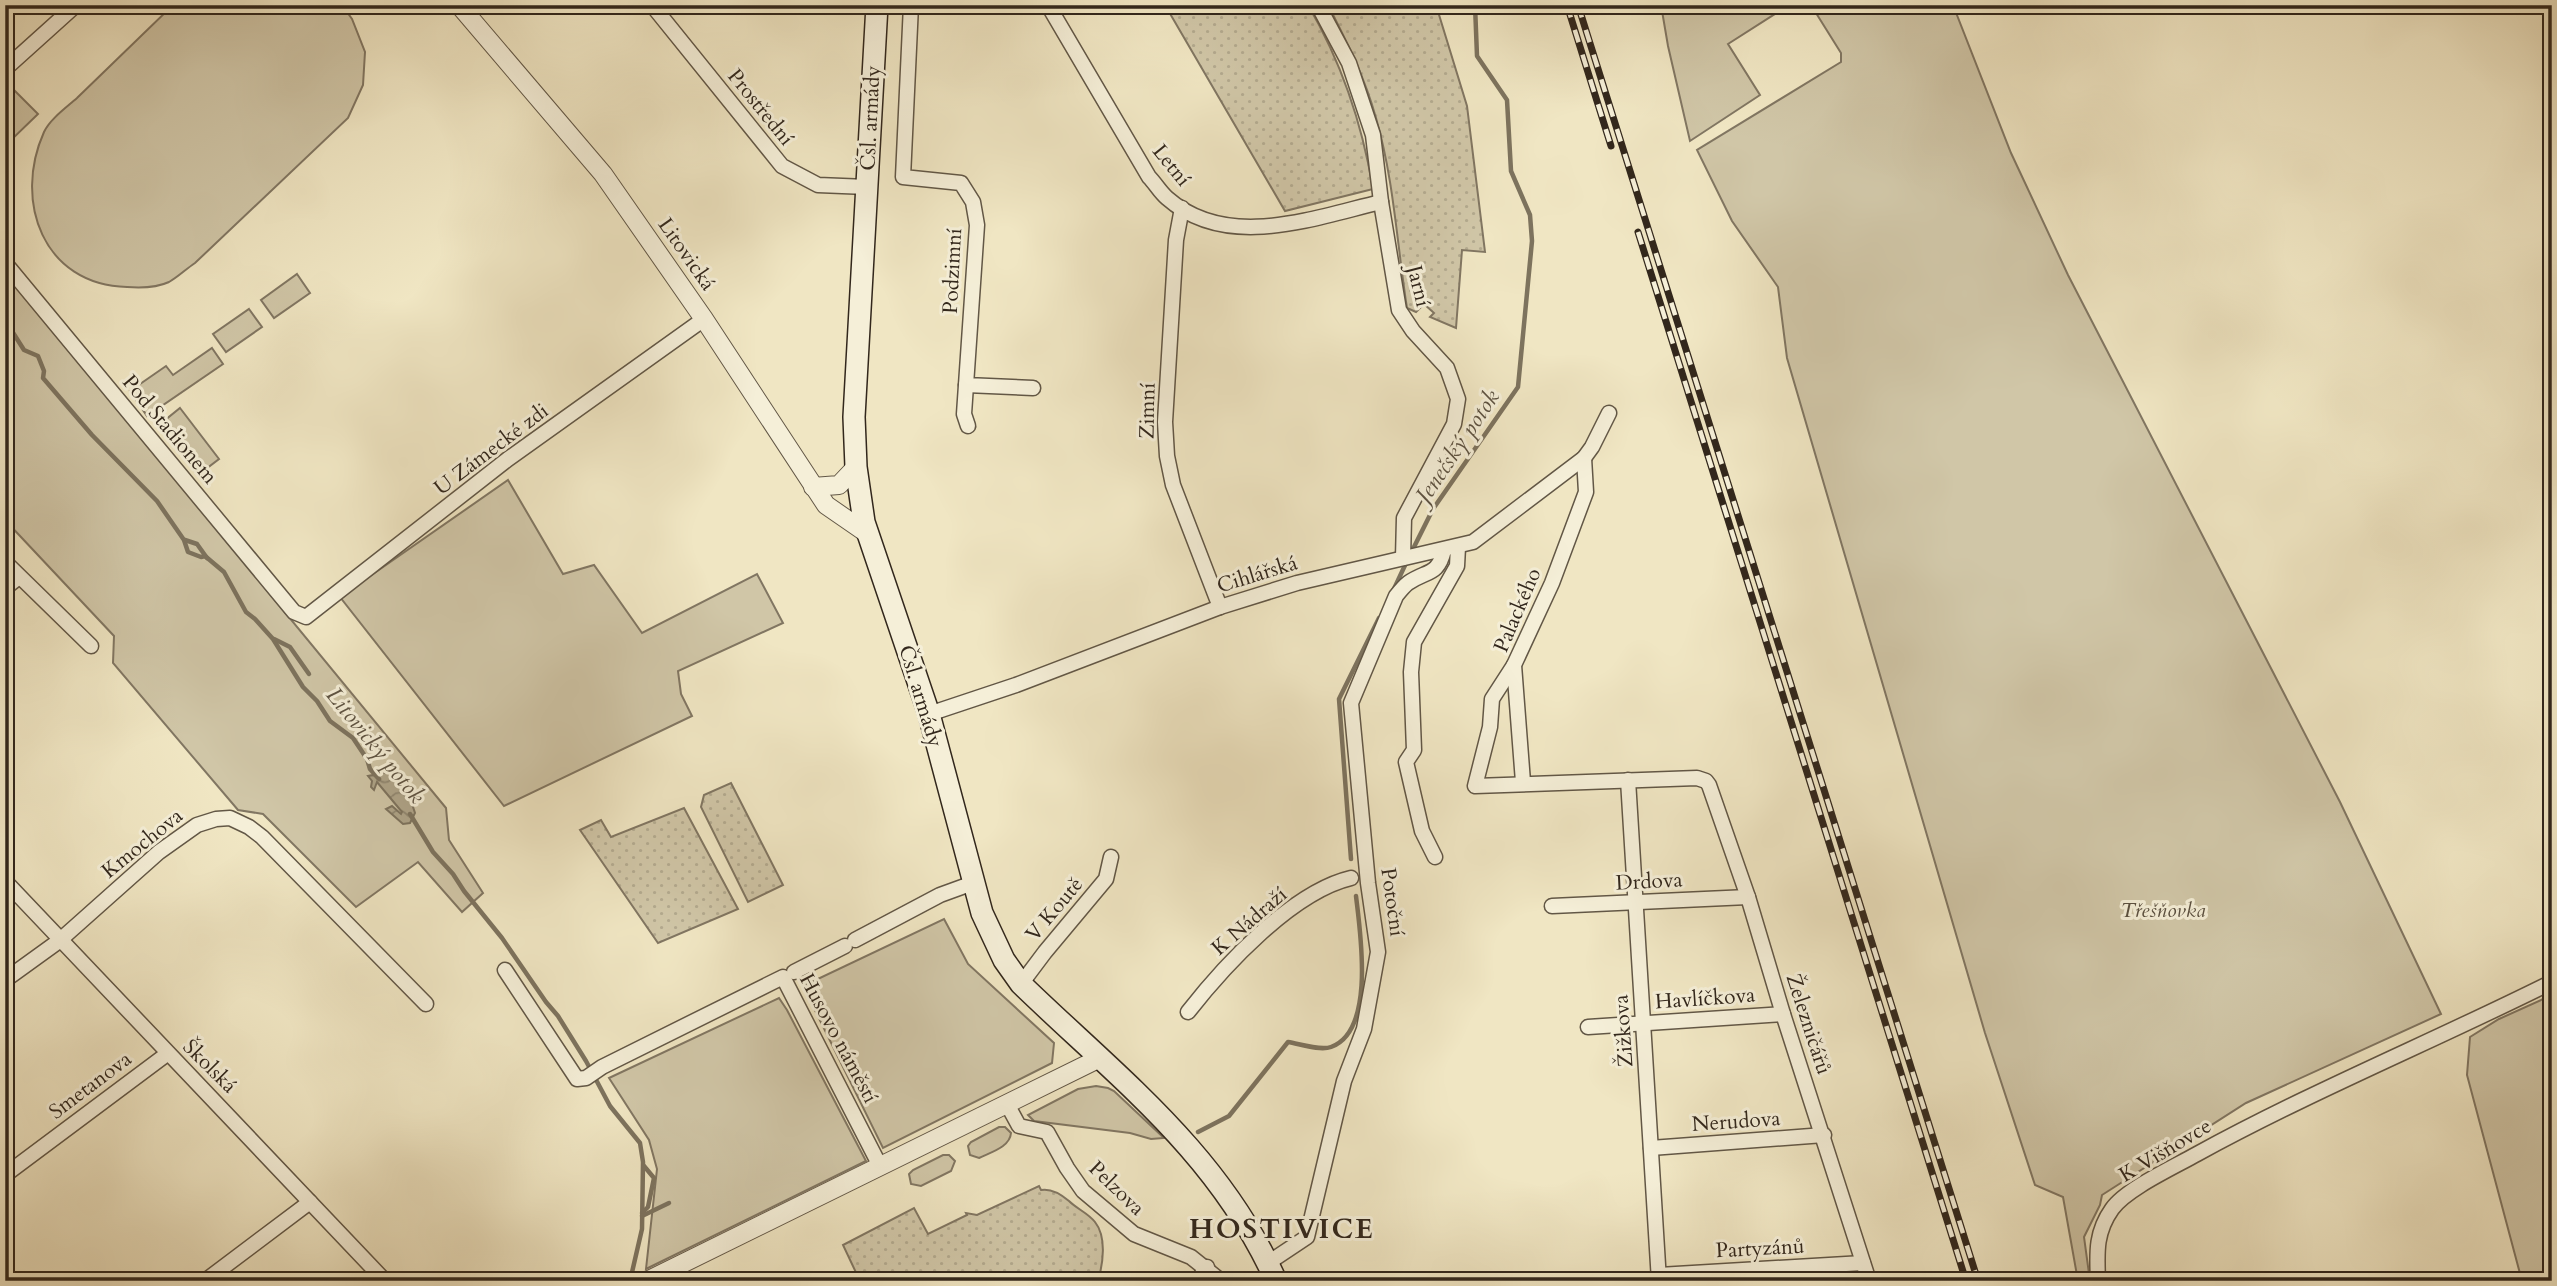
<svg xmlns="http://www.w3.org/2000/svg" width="2557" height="1286" font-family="Cardo,serif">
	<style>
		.green { fill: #d0c6a7; stroke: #817662; stroke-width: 2 }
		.garden { fill: url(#garden-dots); stroke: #817662; stroke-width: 2 }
		.water { fill: url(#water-waves); stroke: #7d735e; stroke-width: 2 }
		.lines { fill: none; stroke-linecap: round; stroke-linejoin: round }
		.stream { stroke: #7d735e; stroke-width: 4.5 }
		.minor-casing { stroke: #625746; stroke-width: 17 }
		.tertiary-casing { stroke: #625746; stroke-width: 20 }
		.secondary-casing { stroke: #32271c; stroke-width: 24 }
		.minor { stroke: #f5efd8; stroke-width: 14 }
		.tertiary { stroke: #f5efd8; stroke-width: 18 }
		.secondary { stroke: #f5efd8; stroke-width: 21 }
		.rail-casing { stroke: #32271c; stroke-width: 7 }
		.rail { stroke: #f5efd8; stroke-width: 4.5; stroke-dasharray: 13; stroke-linecap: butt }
		.labels { text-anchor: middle; stroke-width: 6; stroke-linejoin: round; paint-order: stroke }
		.street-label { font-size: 21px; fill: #32271c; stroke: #f5efd8 }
		.park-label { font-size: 21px; font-style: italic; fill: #5a4f3f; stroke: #f5efd8 }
		.water-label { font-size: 23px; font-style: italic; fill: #5e5342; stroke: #f5efd8 }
		.district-label { font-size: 28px; font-weight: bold; letter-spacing: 2px; fill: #32271c; stroke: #f5efd8 }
	</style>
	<defs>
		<pattern id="garden-dots" width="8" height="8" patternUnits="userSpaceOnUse" patternTransform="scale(1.75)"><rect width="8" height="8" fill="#d0c6a7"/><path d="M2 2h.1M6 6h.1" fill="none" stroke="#b3aa8f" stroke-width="1.8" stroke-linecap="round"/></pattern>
		<pattern id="water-waves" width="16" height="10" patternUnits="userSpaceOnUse" patternTransform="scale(1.75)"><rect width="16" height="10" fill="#afa58a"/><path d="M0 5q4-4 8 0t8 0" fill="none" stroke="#8f8670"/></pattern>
	</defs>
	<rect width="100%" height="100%" fill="#f0e6c3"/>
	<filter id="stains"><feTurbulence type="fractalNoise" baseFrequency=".00286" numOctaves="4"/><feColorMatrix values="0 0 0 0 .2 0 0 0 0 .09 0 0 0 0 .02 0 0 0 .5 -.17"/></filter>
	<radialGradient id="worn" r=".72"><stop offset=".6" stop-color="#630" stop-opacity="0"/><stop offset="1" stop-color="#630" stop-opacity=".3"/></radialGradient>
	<g class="green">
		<path d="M173,5H342L352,19L365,52L363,85L348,118L195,263C186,269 178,277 169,282C156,288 140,288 127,287C43,285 13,201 44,132C50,119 67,107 77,98C109,67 141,36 173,5Z"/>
		<path d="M1661,5H1789L1728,44L1760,95L1690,141L1668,46Z"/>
		<path d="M1811,5H1953L2011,153L2068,275L2340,802L2441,1014L2246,1103L2102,1195L2100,1205L2084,1237L2090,1281H2078L2063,1197L2035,1185L1985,1033L1787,358L1778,287L1732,221L1697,150L1841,62V53Z"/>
		<path d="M11,87L38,114L5,146V93Z"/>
		<path d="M5,272L446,808L449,840L483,893L462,912L418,862L356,907L263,814L238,810L113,663L114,636L5,520Z"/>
		<path d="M297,274L310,293L274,318L261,300Z"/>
		<path d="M249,309L262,327L226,352L213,334Z"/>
		<path d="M212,348L223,364L147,416L130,391L166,366L173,375Z"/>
		<path d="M180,408L219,459L198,475L159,425Z"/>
		<path d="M508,480L563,574L594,565L642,633L757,574L783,623L678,671L681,694L692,716L504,806L340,597Z"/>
		<path d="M944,919L968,964L1054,1043L1052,1063L883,1148L803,986Z"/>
		<path d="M2552,995V1281H2522L2467,1075L2470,1037L2499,1019Z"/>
		<path d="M779,998L787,1010L866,1161L646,1269L657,1169L649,1140L609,1078Z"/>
		<path d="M1096,1086L1108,1088L1114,1091L1164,1138L1151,1139L1130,1133L1034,1121L1028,1115L1078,1089Z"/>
		<path d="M999,1127H1005L1011,1133C1010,1147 991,1152 979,1158L970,1155L968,1146L971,1142Z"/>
		<path d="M943,1155H949L955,1161L951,1171L921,1186L911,1184L909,1174L913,1170Z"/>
	</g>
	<g class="garden">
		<path d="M1165,5H1308C1342,63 1362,123 1373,189L1285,211Z"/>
		<path d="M1328,5H1436L1467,106L1485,252L1462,250L1456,328L1430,317L1434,313L1424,304L1416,312L1407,308C1397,245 1394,180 1376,118C1365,78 1347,42 1328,5Z"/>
		<path d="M731,783L783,885L748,902L701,807L704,795Z"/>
		<path d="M684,808L738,909L658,943L580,830L601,820L611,837Z"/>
		<path d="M1039,1186L1041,1190C1052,1188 1062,1195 1069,1201C1077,1209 1088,1213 1095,1222C1107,1237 1103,1264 1098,1281H860L843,1245L914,1208L928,1234L967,1215L966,1213L977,1215Z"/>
	</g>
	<path class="water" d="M383,773H389L410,798L415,813L410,823L403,824L386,809L392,806L401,814L402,812L377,782L374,790L371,787L372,781L368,776Z"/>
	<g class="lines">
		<g class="stream">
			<path d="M5,320L24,350L38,356L44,371L43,378L92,435L157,501L184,540L188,552L201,557L205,556L224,572L246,612L255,619L273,639L303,687L317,701L330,721L353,738L367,759L370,769L379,779"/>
			<path d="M185,540L197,544L207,558"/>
			<path d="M1411,553L1433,509L1518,387L1532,241L1530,215L1511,171L1507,100L1477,56L1475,5"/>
			<path d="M1393,591L1407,561"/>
			<path d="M274,639L290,647L309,674"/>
			<path d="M410,814L433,852L453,874L464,891L502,938L546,1002L558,1016L586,1061L610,1106L640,1143L643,1162L642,1229L630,1281"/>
			<path d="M1351,859L1339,699L1379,618"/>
			<path d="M1198,1132L1229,1116L1288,1042C1300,1044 1320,1051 1331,1047C1376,1031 1360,931 1356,896"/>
			<path d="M642,1213L648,1207L654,1178L644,1166"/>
			<path d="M642,1216L669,1203"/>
		</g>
		<g class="minor-casing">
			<g id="minor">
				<path d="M652,5L782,166L818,185L867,187"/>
				<path d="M911,5L903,177L961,183L973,202L977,225L966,385L1033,388"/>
				<path d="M1048,5L1149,177C1155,183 1160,192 1167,198C1227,251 1313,218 1381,202"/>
				<path d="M1318,5L1349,63L1373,135L1381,202L1399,310L1413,331L1447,368L1458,399L1454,424L1404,518L1403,558"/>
				<path d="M5,69L76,5"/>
				<path d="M1182,208L1176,240L1165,422L1167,456L1173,485L1220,607"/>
				<path d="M5,263L294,612L306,617L508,459L704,319"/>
				<path d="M966,385L964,414L968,426"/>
				<path d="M5,562L91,646"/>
				<path d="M5,588L19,577"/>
				<path d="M1514,665L1492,699L1490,727L1475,786L1697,778L1706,781L1709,785L1748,897L1783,1014L1869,1281"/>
				<path d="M929,714L1016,685L1220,607L1297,583L1473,542L1584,458L1592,447L1609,413"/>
				<path d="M1628,780L1659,1281"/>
				<path d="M1523,782L1514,665L1552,583L1586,492L1584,458"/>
				<path d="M1435,857L1422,831L1406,762L1414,750L1411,672L1414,642L1457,566L1458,547"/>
				<path d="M5,881L385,1281"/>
				<path d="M1552,906L1748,897"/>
				<path d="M855,940L940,895L973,883"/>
				<path d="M505,970L577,1079L586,1078L602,1067L783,977L880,1166"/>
				<path d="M794,972L845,946"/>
				<path d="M5,980L59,941L159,852L197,825L216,819L230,818L249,827L262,837L426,1004"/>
				<path d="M1021,984L1045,952L1106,879L1111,857"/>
				<path d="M1188,1012C1224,966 1292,892 1351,878"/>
				<path d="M1588,1027L1783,1014"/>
				<path d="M1007,1104L1019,1126L1047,1132L1067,1168L1083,1191L1134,1234L1191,1257L1221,1281"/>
				<path d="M1651,1148L1824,1135"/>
				<path d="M5,1175L167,1054"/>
				<path d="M1268,1263L1307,1237L1344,1081L1364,1029L1378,952L1368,883L1351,703L1396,596C1400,591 1404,586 1408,583C1427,570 1438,576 1444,550"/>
				<path d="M1659,1275L1863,1263"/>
				<path d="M205,1281L310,1202"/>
				<path d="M1197,1281L1207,1267"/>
				<path d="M2098,1281C2097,1254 2095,1233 2112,1209C2126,1189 2174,1167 2197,1154C2312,1091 2434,1041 2552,982"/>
			</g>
		</g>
		<g class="tertiary-casing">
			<g id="tertiary">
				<path d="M459,5L603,174L704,319L826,505L868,534"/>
				<path d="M813,487L839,485L856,467"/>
				<path d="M647,1281L1100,1058"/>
			</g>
		</g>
		<g class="secondary-casing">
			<path id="secondary" d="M877,5L854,417L856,467L864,522L929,714L982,913L1004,960L1021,984C1118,1078 1219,1153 1276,1281"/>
		</g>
		<use href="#minor" class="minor"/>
		<use href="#tertiary" class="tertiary"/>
		<use href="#secondary" class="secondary"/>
		<g class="rail-casing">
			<g id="rail">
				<path d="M1567,5L1611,146"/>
				<path d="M1578,5L1978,1281"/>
				<path d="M1638,232L1966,1281"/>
			</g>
		</g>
		<use href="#rail" class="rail"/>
	</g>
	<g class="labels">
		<g class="street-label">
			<text transform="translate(761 107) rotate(51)" y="7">Prostřední</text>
			<text transform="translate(870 118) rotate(-87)" y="7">Čsl. armády</text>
			<text transform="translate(1172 165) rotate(51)" y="7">Letní</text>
			<text transform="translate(687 254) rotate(55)" y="7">Litovická</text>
			<text transform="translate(952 271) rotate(-87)" y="7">Podzimní</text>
			<text transform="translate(1419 286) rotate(76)" y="7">Jarní</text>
			<text transform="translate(1147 411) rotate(-89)" y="7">Zimní</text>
			<text transform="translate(170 429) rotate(50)" y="7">Pod Stadionem</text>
			<text transform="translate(491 449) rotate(-37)" y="7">U Zámecké zdi</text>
			<text transform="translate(1257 574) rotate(-17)" y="7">Cihlářská</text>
			<text transform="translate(1517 610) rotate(-67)" y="7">Palackého</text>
			<text transform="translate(921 696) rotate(73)" y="7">Čsl. armády</text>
			<text transform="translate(142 843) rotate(-39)" y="7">Kmochova</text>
			<text transform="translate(1649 881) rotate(-3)" y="7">Drdova</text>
			<text transform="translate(1393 902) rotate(82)" y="7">Potoční</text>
			<text transform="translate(1054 909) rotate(-50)" y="7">V Koutě</text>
			<text transform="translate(1249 921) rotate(-41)" y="7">K Nádraží</text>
			<text transform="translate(1705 998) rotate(-4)" y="7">Havlíčkova</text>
			<text transform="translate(1809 1024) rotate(72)" y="7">Železničářů</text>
			<text transform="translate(1623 1031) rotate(-94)" y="7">Žižkova</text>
			<text transform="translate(839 1038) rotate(62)" y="7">Husovo náměstí</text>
			<text transform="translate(210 1066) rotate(45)" y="7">Školská</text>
			<text transform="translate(90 1085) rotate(-37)" y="7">Smetanova</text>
			<text transform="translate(1736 1121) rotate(-4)" y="7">Nerudova</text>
			<text transform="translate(2165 1150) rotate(-31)" y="7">K Višňovce</text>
			<text transform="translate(1117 1188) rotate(44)" y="7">Pelzova</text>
			<text transform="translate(1760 1248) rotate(-3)" y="7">Partyzánů</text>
		</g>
		<g class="park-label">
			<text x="2163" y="917">Třešňovka</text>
		</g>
		<g class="water-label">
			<text transform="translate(1457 446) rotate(-56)" y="8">Jenečský potok</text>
			<text transform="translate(376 745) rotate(51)" y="8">Litovický potok</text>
		</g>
		<g class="district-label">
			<text x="1282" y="1238">HOSTIVICE</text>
		</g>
	</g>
	<rect width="2557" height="1286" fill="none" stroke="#f0e6c3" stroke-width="28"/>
	<rect x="7" y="7" width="2543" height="1272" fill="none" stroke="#32271c" stroke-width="3.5"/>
	<rect x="14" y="14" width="2529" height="1258" fill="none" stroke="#32271c" stroke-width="2"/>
	<rect width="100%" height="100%" filter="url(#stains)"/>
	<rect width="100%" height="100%" fill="url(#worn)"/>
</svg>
